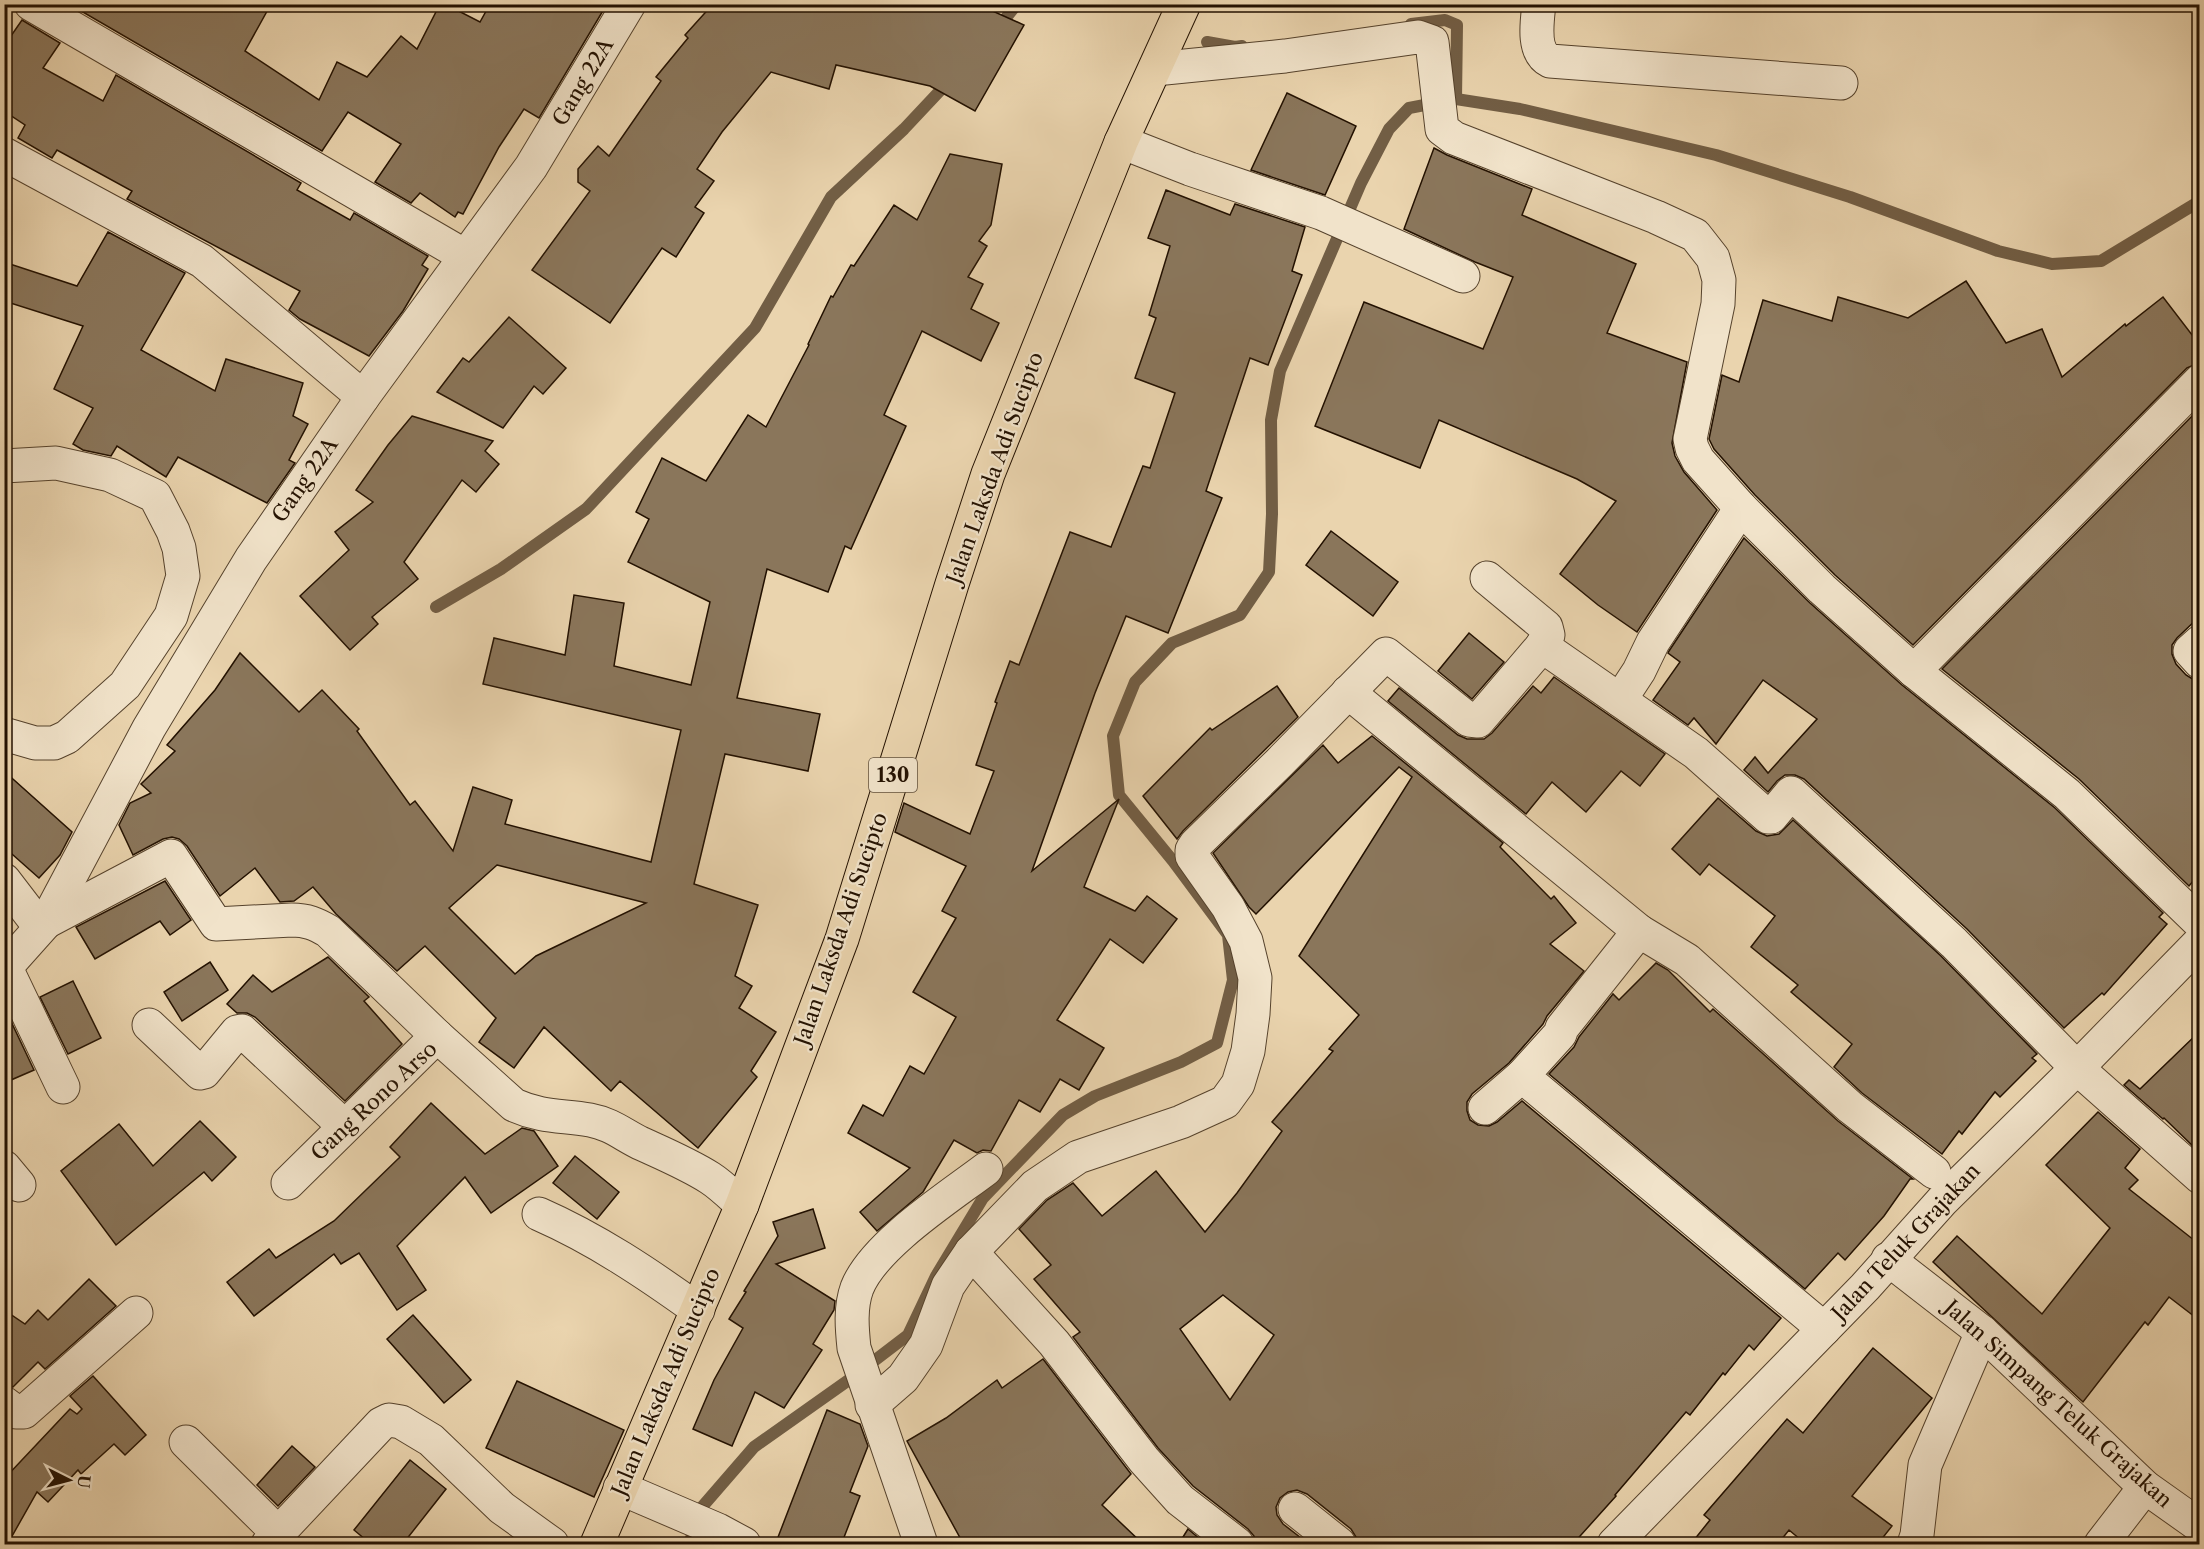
<svg xmlns="http://www.w3.org/2000/svg" width="2204" height="1549" font-family="'Libre Caslon Text',serif">
	<style>
		.lines { fill: none; stroke-linecap: round; stroke-linejoin: round }
		.stream { stroke: #725e45; stroke-width: 12 }
		.building { fill: #8a765b; stroke: #231101; stroke-width: 1.5; fill-rule: evenodd }
		.minor-casing { stroke: #55422c; stroke-width: 35 }
		.major-casing { stroke: #231101; stroke-width: 35 }
		.minor { stroke: #f1e3ca; stroke-width: 33 }
		.major { stroke: #ead4ae; stroke-width: 33 }
		.labels { text-anchor: middle; stroke-width: 4.5; stroke-linejoin: round; paint-order: stroke }
		.shield { fill: #f1e3ca; stroke: #61503d; stroke-width: 1.5 }
		.shield-label { font-size: 20px; font-weight: bold; fill: #231101 }
		.street-label { font-size: 21px; fill: #231101; stroke: #f1e3ca }
	</style>
	<rect width="100%" height="100%" fill="#ead4ae"/>
	<filter id="stains"><feTurbulence type="fractalNoise" baseFrequency=".00333" numOctaves="4"/><feColorMatrix values="0 0 0 0 .2 0 0 0 0 .09 0 0 0 0 .02 0 0 0 .5 -.17"/></filter>
	<radialGradient id="worn" r=".72"><stop offset=".6" stop-color="#630" stop-opacity="0"/><stop offset="1" stop-color="#630" stop-opacity=".3"/></radialGradient>
	<g class="lines">
		<g class="stream">
			<path d="M1141,4L1143,6"/>
			<path d="M1411,24L1445,20L1457,25L1456,99"/>
			<path d="M997,29L1017,4"/>
			<path d="M1207,42L1235,47L1242,46"/>
			<path d="M436,607L501,569L586,509L755,328L831,197L904,129L950,80"/>
			<path d="M689,1544L702,1507L754,1447L853,1377L908,1335L936,1276L983,1198L1063,1115L1095,1096L1181,1062L1217,1043L1233,980L1228,935L1173,861L1119,795L1113,736L1135,682L1172,643L1240,615L1269,572L1272,514L1271,420L1280,371L1361,183L1389,129L1409,108L1456,99L1520,109L1716,155L1850,197L1998,251L2052,264L2101,261L2200,201"/>
		</g>
	</g>
	<g class="building">
		<path d="M69,4H271L245,51L319,100L337,62L367,77L401,36L417,49L440,4H445L480,22L490,4H607L539,118L524,109L499,147L463,214L458,212L455,217L420,193L411,203L375,182L401,144L348,112L322,151Z"/>
		<path d="M713,4H977L1024,25L975,111L930,86L836,65L829,89L771,72L722,132L697,169L714,181L695,207L704,213L676,257L662,248L610,323L532,270L590,191L578,182V169L598,146L609,156L661,81L656,77L688,38L685,35Z"/>
		<path d="M22,20L60,43L43,68L103,101L116,75L301,183L297,190L350,220L354,213L428,256L422,265L428,269L403,311L369,356L300,319L289,310L300,291L127,199L132,191L57,150L52,158L18,138L25,125L4,111V46Z"/>
		<path d="M1287,93L1356,126L1325,195L1251,170Z"/>
		<path d="M1434,148L1447,155L1532,189L1522,215L1636,264L1607,333L1687,362L1672,443L1675,456L1684,472L1717,510L1637,632L1598,605L1560,574L1616,501L1577,479L1439,420L1420,468L1315,426L1364,302L1483,349L1513,277L1475,262L1404,229Z"/>
		<path d="M950,154L1002,164L991,225L979,241L987,246L968,277L983,284L971,309L999,323L981,361L922,331L884,415L906,426L851,549L845,546L828,592L767,569L737,698L820,714L808,771L725,754L694,884L758,905L735,976L752,986L739,1008L776,1032L751,1071L757,1077L698,1148L620,1081L611,1091L544,1027L514,1068L479,1042L496,1018L425,946L397,971L336,914L313,887L294,901L280,902L255,868L220,896L187,846L179,839L172,837L163,839L133,855L119,825L130,803L151,793L141,784L175,751L167,745L215,690L240,653L299,712L322,690L359,729L357,731L410,805L415,801L453,851L473,787L512,800L505,824L651,862L681,730L483,684L494,638L565,655L574,595L624,603L614,666L691,685L710,602L628,562L649,519L636,512L662,458L706,481L748,415L766,427L809,345L808,344L831,296L833,297L851,265L854,266L894,205L917,220ZM497,865L646,903L536,956L515,974L449,908Z"/>
		<path d="M1166,190L1230,215L1235,204L1305,227L1292,271L1302,275L1268,365L1250,358L1206,491L1222,498L1168,633L1126,616L1095,693L1032,871L1119,799L1084,887L1135,911L1147,896L1177,919L1143,963L1110,939L1057,1020L1104,1048L1079,1090L1060,1079L1040,1112L1019,1100L991,1151L983,1150L977,1153L954,1140L923,1192L877,1231L860,1212L910,1168L848,1133L863,1105L883,1116L910,1066L924,1074L956,1017L913,992L956,918L942,911L966,866L895,832L904,803L970,834L994,771L976,765L997,703L995,702L1010,661L1019,665L1070,532L1111,547L1143,466L1150,468L1175,393L1135,378L1156,318L1149,315L1170,246L1148,238Z"/>
		<path d="M108,232L185,273L141,350L215,391L226,359L303,383L293,416L308,424L289,460L295,463L267,503L178,457L166,477L117,446L111,456L83,450L73,444L93,408L54,389L83,326L4,301V262L77,286Z"/>
		<path d="M1966,281L2006,343L2042,329L2062,377L2125,324L2126,326L2163,297L2199,344V363L2187,368L1913,645L1835,575L1755,495L1714,449L1709,439L1722,375L1739,382L1763,300L1832,321L1838,297L1908,318Z"/>
		<path d="M509,317L566,368L543,394L534,386L503,428L437,392L463,358L469,362Z"/>
		<path d="M2198,410L2199,617L2177,638L2172,645V654L2176,664L2186,675L2194,680H2199V874L2189,886L2079,779L1942,669Z"/>
		<path d="M412,416L493,441L485,451L499,464L476,492L462,480L404,562L418,579L372,617L378,624L350,650L300,596L349,550L335,532L373,502L356,490L388,445Z"/>
		<path d="M1331,531L1398,582L1373,616L1306,565Z"/>
		<path d="M1744,538L1810,603L1902,685L2055,808L2163,913L2159,917L2167,924L2104,995L2102,993L2064,1028L1967,929L1804,779L1795,775H1785L1777,781L1768,792L1744,770L1755,757L1768,773L1817,719L1763,680L1716,744L1694,718L1688,725L1653,700L1680,662L1668,653L1669,651Z"/>
		<path d="M1469,633L1504,662L1472,699L1438,671Z"/>
		<path d="M1554,677L1665,754L1640,786L1621,771L1586,812L1552,782L1526,814L1388,701L1399,688L1458,735L1467,739H1484L1492,733L1533,686L1541,693Z"/>
		<path d="M1277,686L1298,717L1183,831L1177,839L1143,796L1210,728L1212,730Z"/>
		<path d="M1372,736L1503,843L1500,847L1551,899L1554,896L1576,923L1550,944L1584,971L1547,1016L1543,1024L1509,1063L1472,1094L1467,1102V1111L1470,1120L1478,1125L1489,1126L1497,1122L1522,1101L1781,1318L1754,1350L1749,1345L1725,1375L1723,1373L1690,1415L1686,1412L1615,1495L1616,1496L1572,1545H1357L1356,1537L1351,1529L1307,1494L1297,1490L1288,1492L1280,1498L1276,1507L1277,1515L1283,1524L1310,1545H1255L1254,1536L1248,1529L1193,1486L1158,1448L1073,1337L1080,1332L1034,1279L1051,1265L1019,1229L1047,1200L1073,1183L1102,1216L1156,1171L1205,1232L1237,1193L1282,1131L1272,1122L1333,1051L1329,1049L1359,1015L1299,956L1412,777L1399,767L1256,914L1249,907L1213,853L1323,745L1338,763ZM1223,1295L1274,1335L1230,1400L1180,1329Z"/>
		<path d="M4,771L72,832L60,855L39,878L4,847Z"/>
		<path d="M1718,798L1756,831L1767,836L1779,834L1793,820L1941,956L2037,1054L2032,1058L2036,1061L2000,1097L1995,1092L1962,1134L1959,1131L1942,1154L1862,1093L1834,1067L1852,1044L1791,992L1798,985L1751,947L1775,916L1709,864L1700,875L1672,849Z"/>
		<path d="M165,881L191,920L170,935L160,921L95,959L76,927Z"/>
		<path d="M328,957L369,997L364,1001L402,1044L345,1101L255,1017L247,1013H237L227,1004L253,975L272,992Z"/>
		<path d="M210,962L228,990L182,1021L164,992Z"/>
		<path d="M1656,963L1668,970L1710,1012L1713,1009L1838,1121L1913,1179H1910L1884,1216L1845,1260L1838,1253L1805,1289L1549,1074L1574,1047L1579,1037L1613,994L1619,1000Z"/>
		<path d="M73,981L101,1038L68,1054L40,997Z"/>
		<path d="M7,1013L34,1070L4,1083V1014Z"/>
		<path d="M2199,1032V1152L2164,1118L2163,1119L2124,1085L2129,1080L2140,1089Z"/>
		<path d="M431,1103L485,1154L522,1128L534,1131L558,1166L491,1213L465,1177L397,1246L426,1290L397,1310L359,1253L341,1264L334,1254L254,1316L227,1282L269,1249L276,1258L334,1221L400,1157L390,1147Z"/>
		<path d="M2098,1112L2140,1149L2125,1168L2138,1180L2129,1189L2199,1244V1320L2169,1297L2148,1325L2145,1322L2083,1402L1933,1262L1957,1236L2042,1314L2110,1228L2046,1165Z"/>
		<path d="M200,1121L236,1157L212,1181L204,1172L116,1245L61,1171L119,1124L153,1166Z"/>
		<path d="M575,1156L619,1192L597,1219L553,1183Z"/>
		<path d="M813,1209L825,1248L776,1264L835,1301L834,1310L813,1344L822,1350L784,1408L755,1392L732,1446L693,1429L714,1380L743,1328L729,1319L746,1292L744,1291L778,1236L773,1222Z"/>
		<path d="M89,1279L116,1306L45,1369L38,1362L13,1387L4,1385V1310L25,1324L38,1310L48,1320Z"/>
		<path d="M413,1315L471,1380L444,1403L387,1339Z"/>
		<path d="M1873,1348L1932,1398L1852,1496L1892,1526L1877,1545H1807L1789,1530L1777,1545H1690L1710,1520L1704,1515L1787,1419L1803,1433Z"/>
		<path d="M1043,1359L1131,1474L1102,1505L1144,1545H964L907,1441L946,1418L997,1380L1002,1388Z"/>
		<path d="M93,1376L146,1435L125,1455L114,1444L81,1474L78,1470L48,1502L37,1492L7,1545H4V1479L70,1409L77,1414L82,1409L70,1396Z"/>
		<path d="M517,1381L624,1430L594,1497L486,1448Z"/>
		<path d="M827,1410L860,1424L868,1446L850,1492L860,1496L841,1545H775Z"/>
		<path d="M292,1446L315,1467L278,1506L257,1485Z"/>
		<path d="M410,1460L446,1489L402,1545H372L354,1530Z"/>
		<path d="M1188,1529L1207,1545H1178Z"/>
	</g>
	<g class="lines">
		<g class="minor-casing">
			<g id="minor">
				<path d="M31,4L465,256"/>
				<path d="M1539,4C1537,22 1532,52 1550,61L1841,83"/>
				<path d="M1155,69L1285,56L1418,37L1432,42L1442,129L1454,138L1656,217L1695,235L1713,258L1719,280L1718,304L1690,439L1692,448L1698,460L1741,508L1822,589L1914,671L2067,794L2200,923"/>
				<path d="M1121,142L1190,169L1321,213L1463,276"/>
				<path d="M4,154L202,261L363,397"/>
				<path d="M4,466L56,463L110,475L155,496L173,531L179,548L183,576L171,616L125,685L67,737L54,743H35L4,734"/>
				<path d="M1487,578L1546,627L1548,635L1542,646"/>
				<path d="M2200,642L2190,651L2200,662"/>
				<path d="M1914,671L2200,381"/>
				<path d="M1348,692L1639,931L1562,1028L1560,1034L1522,1076L1824,1329"/>
				<path d="M1620,700L1639,671L1653,642L1741,508"/>
				<path d="M4,880L40,927"/>
				<path d="M46,922L171,856L216,924L292,920C307,920 316,924 328,931L437,1036"/>
				<path d="M1639,931L1687,960L1850,1107L1934,1172"/>
				<path d="M6,968L63,1087"/>
				<path d="M4,969L46,922L149,728L251,559L363,397L531,167L629,4"/>
				<path d="M149,1025L200,1073L204,1072L237,1032L242,1031L344,1126"/>
				<path d="M1485,1108L1522,1076"/>
				<path d="M4,1167L19,1185"/>
				<path d="M288,1183L437,1036L514,1105C543,1118 561,1115 590,1120C611,1124 622,1134 640,1143C664,1154 688,1164 710,1178C721,1185 732,1196 742,1205"/>
				<path d="M539,1214C596,1239 648,1274 698,1310"/>
				<path d="M971,1252L1054,1343L1144,1460L1180,1500L1237,1544"/>
				<path d="M1888,1259L1982,1332L2145,1487L2200,1526"/>
				<path d="M4,1403L16,1412H24L136,1313"/>
				<path d="M872,1405L903,1378L926,1345L948,1286L971,1252L1035,1186L1078,1157L1181,1122L1225,1102L1238,1084L1248,1051L1253,1014L1255,978L1246,941L1228,907L1192,856V850L1196,844L1279,763L1386,654L1469,720L1478,721L1542,646L1696,753L1768,817H1771L1791,793L1954,943L2077,1068L2200,1177"/>
				<path d="M186,1442L278,1533"/>
				<path d="M620,1488L718,1530L744,1544"/>
				<path d="M1295,1509L1339,1544"/>
				<path d="M268,1544L381,1424L389,1420L401,1422L431,1440L502,1508L552,1544"/>
				<path d="M921,1544L854,1348C852,1329 850,1307 857,1288C874,1245 949,1197 986,1169"/>
				<path d="M1614,1544L1865,1287L1942,1201L2077,1068L2200,942"/>
				<path d="M1914,1544L1917,1535L1925,1465L1982,1332"/>
				<path d="M2101,1544L2145,1487"/>
			</g>
		</g>
		<g class="major-casing">
			<path id="major" d="M597,1544L742,1205L842,939L952,584L988,474L1121,142L1184,4"/>
		</g>
		<use href="#minor" class="minor"/>
		<use href="#major" class="major"/>
	</g>
	<g class="labels">
		<rect class="shield" x="869" y="758" width="48" height="34" rx="4.5"/>
		<g class="shield-label">
			<text x="893" y="782">130</text>
		</g>
		<g class="street-label">
			<text transform="translate(583 82) rotate(-59)" y="7">Gang 22A</text>
			<text transform="translate(995 468) rotate(-70)" y="7">Jalan Laksda Adi Sucipto</text>
			<text transform="translate(305 480) rotate(-55)" y="7">Gang 22A</text>
			<text transform="translate(841 929) rotate(-71)" y="7">Jalan Laksda Adi Sucipto</text>
			<text transform="translate(374 1101) rotate(-43)" y="7">Gang Rono Arso</text>
			<text transform="translate(1906 1242) rotate(-47)" y="7">Jalan Teluk Grajakan</text>
			<text transform="translate(666 1382) rotate(-67)" y="7">Jalan Laksda Adi Sucipto</text>
			<text transform="translate(2058 1404) rotate(42)" y="7">Jalan Simpang Teluk Grajakan</text>
		</g>
	</g>
	<rect width="2204" height="1549" fill="none" stroke="#ead4ae" stroke-width="24"/>
	<rect x="6" y="6" width="2192" height="1537" fill="none" stroke="#231101" stroke-width="3"/>
	<rect x="12" y="12" width="2180" height="1525" fill="none" stroke="#231101" stroke-width="1.5"/>
	<g transform="translate(69 1480) rotate(96)" stroke="#f1e3ca" stroke-width="4.5" paint-order="stroke">
	<path d="M0-4.5L10 22L0 15L-10 22Z" fill="#231101"/>
	<text y="-9" font-size="16" font-weight="bold" text-anchor="middle" fill="#231101">U</text>
	</g>
	<rect width="100%" height="100%" filter="url(#stains)"/>
	<rect width="100%" height="100%" fill="url(#worn)"/>
</svg>
